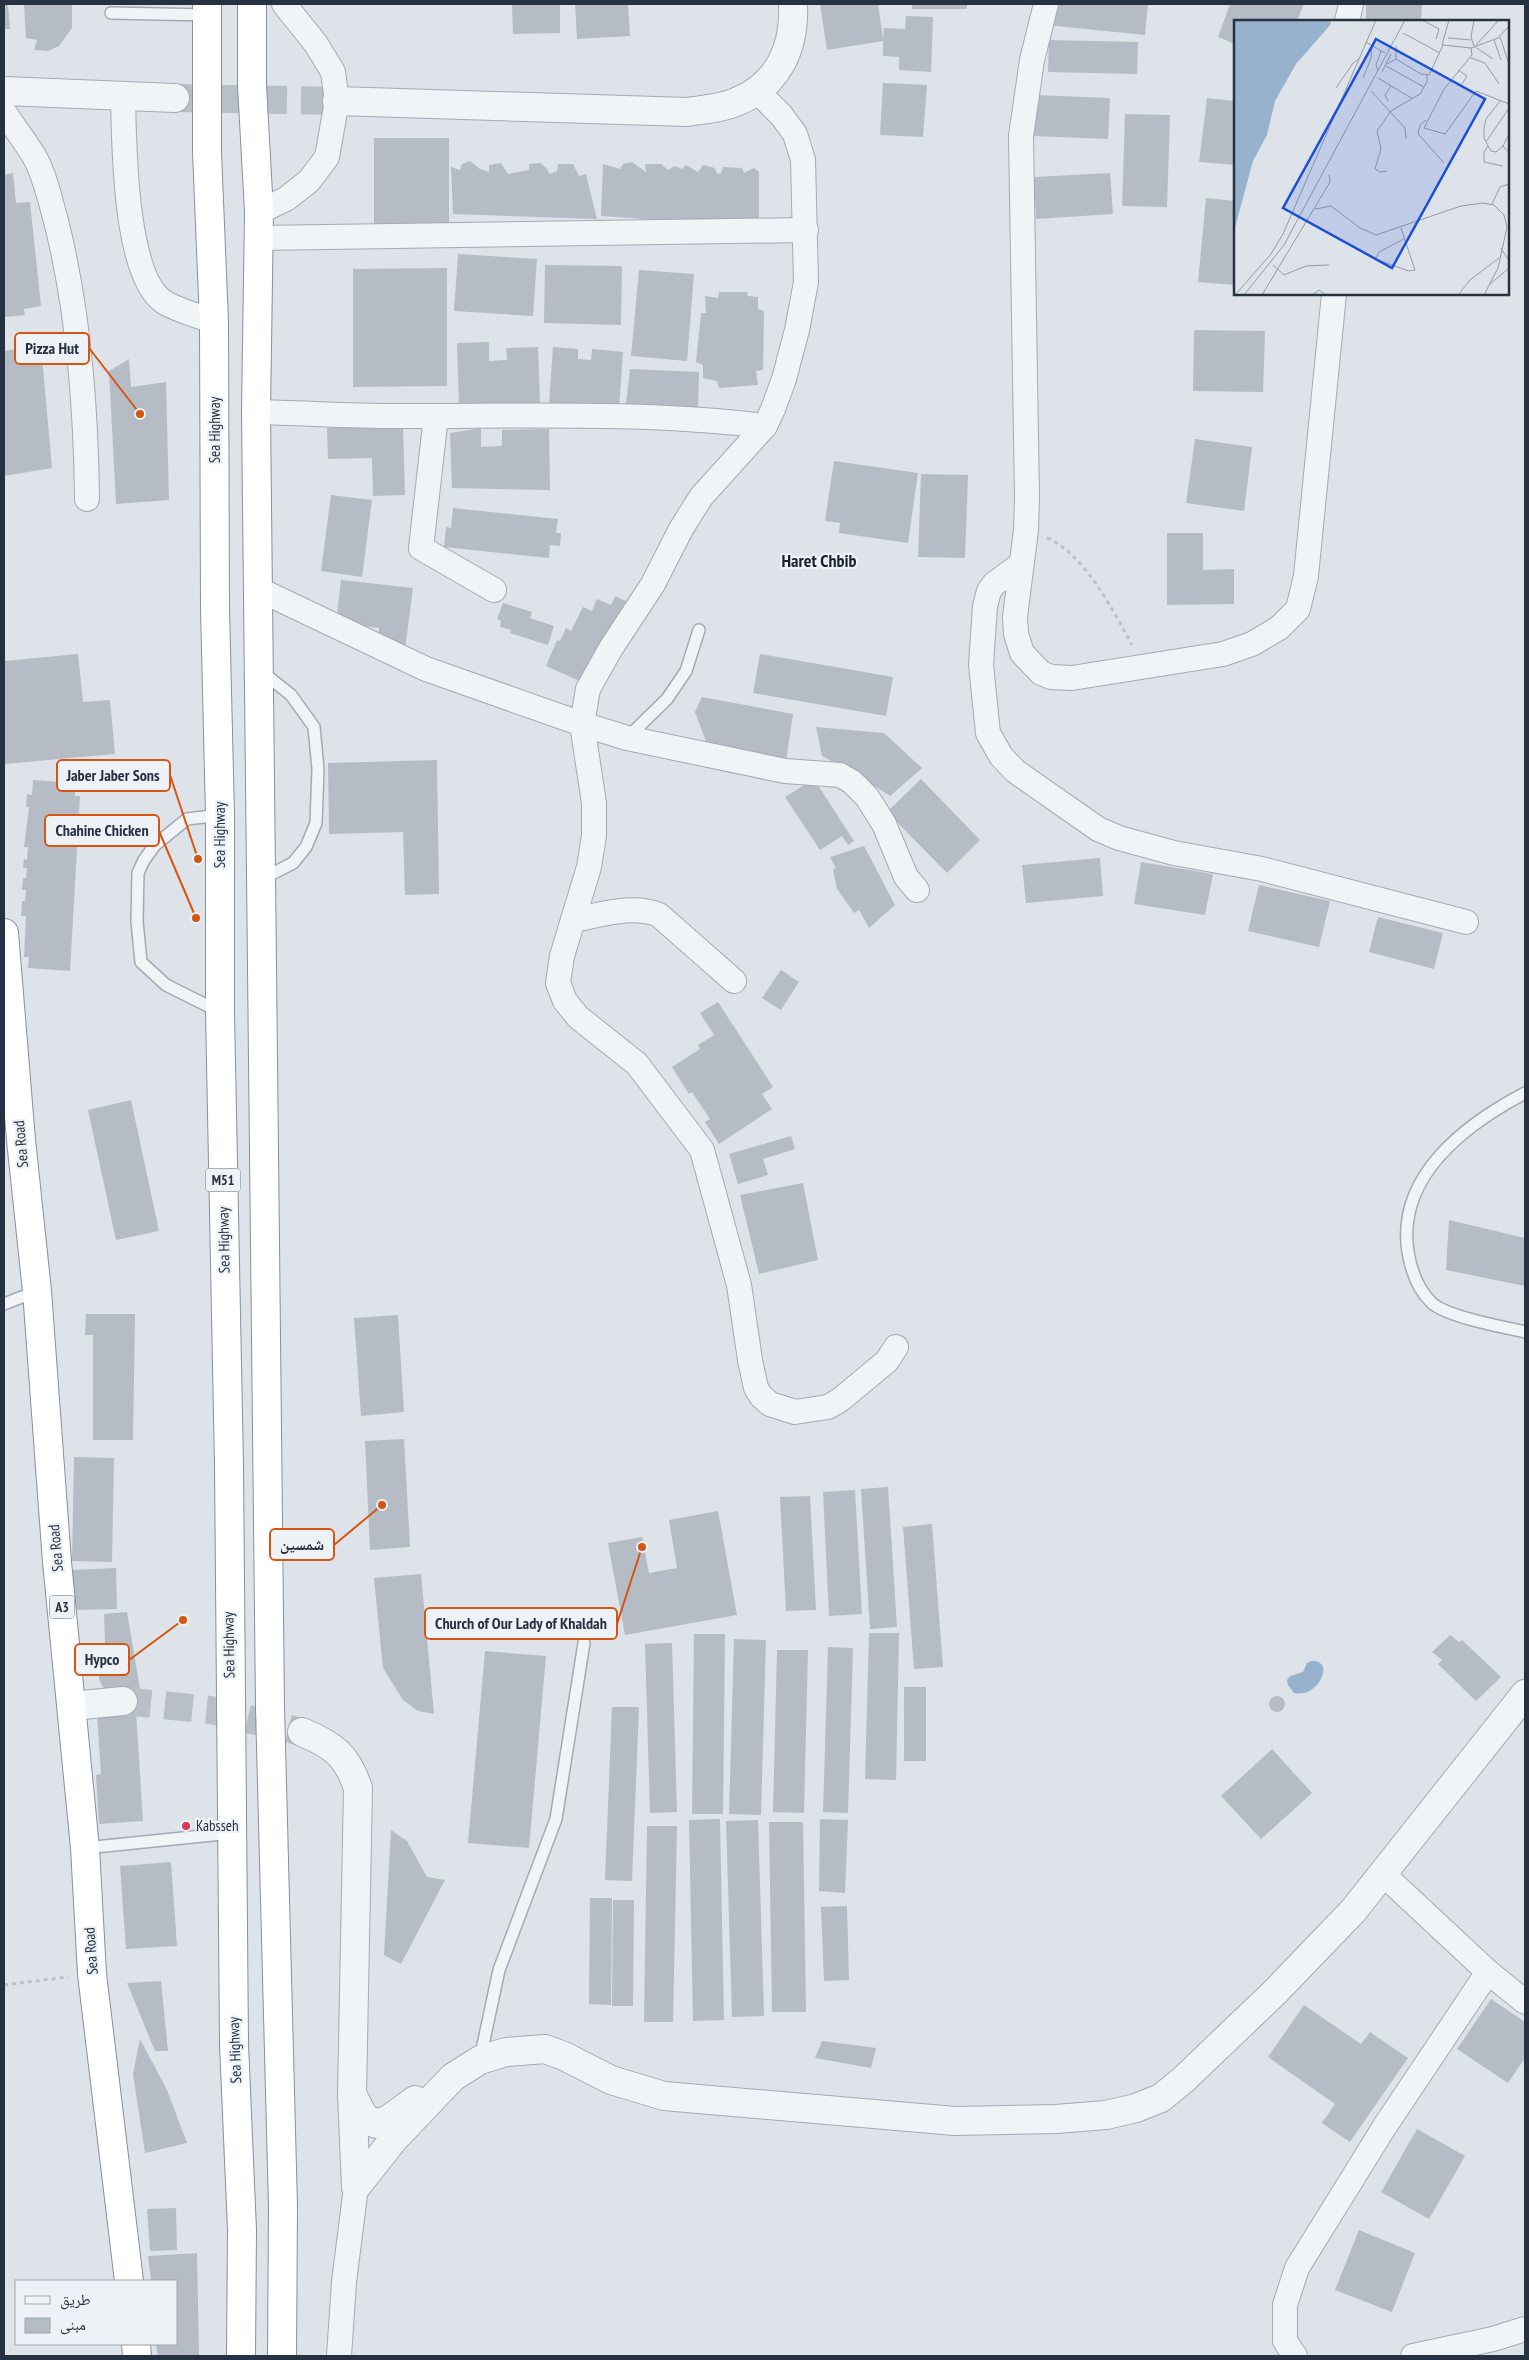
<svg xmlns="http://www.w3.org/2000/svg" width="1529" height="2360" font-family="'PT Sans Narrow','Noto Naskh Arabic',sans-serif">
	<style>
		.water { fill: #96b2cc }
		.building { fill: #b5bcc6 }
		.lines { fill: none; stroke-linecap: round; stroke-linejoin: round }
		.tertiary-tunnel { stroke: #b9bfc7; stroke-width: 28; stroke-dasharray: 28 14; stroke-linecap: butt }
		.service-casing { stroke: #a3aab3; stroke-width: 14 }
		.minor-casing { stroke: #a3aab3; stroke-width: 26 }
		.tertiary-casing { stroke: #a3aab3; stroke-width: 30 }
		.trunk-casing { stroke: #8590a1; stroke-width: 30 }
		.motorway-casing { stroke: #8590a1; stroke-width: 30 }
		.path { stroke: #bcc1c8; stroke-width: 3; stroke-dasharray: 4 4; stroke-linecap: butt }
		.service { stroke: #f1f4f7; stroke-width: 11 }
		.minor { stroke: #f1f4f7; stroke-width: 24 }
		.tertiary { stroke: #f1f4f7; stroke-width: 28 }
		.trunk { stroke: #fff; stroke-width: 28 }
		.motorway { stroke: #fff; stroke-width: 28 }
		.poi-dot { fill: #d83955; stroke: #eef2f6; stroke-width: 2 }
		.labels { text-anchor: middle; stroke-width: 4.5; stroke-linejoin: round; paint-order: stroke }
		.shield { fill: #eef2f6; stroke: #626b77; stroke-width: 1 }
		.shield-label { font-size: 14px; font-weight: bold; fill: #263141 }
		.street-label { font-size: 15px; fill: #263141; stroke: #eef2f6 }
		.poi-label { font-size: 15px; fill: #263141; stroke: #eef2f6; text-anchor: start }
		.quarter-label { font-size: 18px; font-weight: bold; fill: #192232; stroke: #eef2f6 }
		.inset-road { fill: none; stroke: #949ca6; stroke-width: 1 }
		.view { fill: #1d4ed8; fill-opacity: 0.15; stroke: #1d4ed8; stroke-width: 2.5 }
		.inset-edge { fill: none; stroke: #263141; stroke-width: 2.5 }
		.leader { fill: none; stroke: #d55511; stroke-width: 2 }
		.callout-dot { fill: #d55511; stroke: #eef2f6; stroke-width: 2 }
		.callout { fill: #eef2f6; stroke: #d55511; stroke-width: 2 }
		.callout-label { font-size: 16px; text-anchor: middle; font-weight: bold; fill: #263141 }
	</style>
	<rect width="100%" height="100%" fill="#dee3e9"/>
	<path class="water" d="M1311,1661C1337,1659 1318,1699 1294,1693L1288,1685L1287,1680L1290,1676L1303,1672L1307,1663Z"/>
	<g class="building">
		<path d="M4,4H8L10,29H4Z"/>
		<path d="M24,4H72V28L59,46L48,51L34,50L37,40L26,38Z"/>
		<path d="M512,4H560V33L513,34Z"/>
		<path d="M575,4H628L630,36L577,39Z"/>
		<path d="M820,4H878L883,39L884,28L905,29L906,16L933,17L931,72L899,70V57L883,56V41L827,50Z"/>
		<rect x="912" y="4" width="55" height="5"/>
		<path d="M1049,4H1148L1145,35L1046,25Z"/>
		<path d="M1230,4H1304L1297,21H1235V44L1218,37Z"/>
		<path d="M1366,4H1422L1421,21H1366Z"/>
		<path d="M1049,40L1138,42L1137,74L1048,72Z"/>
		<path d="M883,83L927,85L923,137L880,135Z"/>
		<path d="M1035,95L1110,98L1108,139L1033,136Z"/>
		<path d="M1207,98L1235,101V165L1199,162Z"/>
		<path d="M1125,114L1170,115L1167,207L1122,206Z"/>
		<rect x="374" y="138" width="75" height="95"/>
		<path d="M470,161L480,169L489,172V165L501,163L508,174L529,170V164L540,163L546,168L550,174L557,171L558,164H573L579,176L586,174L597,219L453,214L451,167L460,170L462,164Z"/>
		<path d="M632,162L646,172L645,164H661L668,170L675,166L682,169L686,165L698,172L703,165L715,168L717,174L721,173L723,167L742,168L744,173L754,168L759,172V227L601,216L603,164L620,169L623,164Z"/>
		<path d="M13,173L16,203L30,202L41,306L24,309L25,315L4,317V175Z"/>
		<path d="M1110,173L1113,214L1036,219L1034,177Z"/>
		<path d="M1206,198L1235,201V285L1198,282Z"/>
		<path d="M458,254L537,259L533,316L454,311Z"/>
		<path d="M545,265L622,266L621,325L544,323Z"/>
		<path d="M447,268V386L353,387V269Z"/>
		<path d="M639,270L694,274L687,361L631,356Z"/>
		<path d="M719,292H747L748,296L758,297V309L764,311L763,370L756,371L758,385L719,388L717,381L703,378V365L696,362L701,313H706L705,296L718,298Z"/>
		<path d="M1194,330L1265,331L1263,392L1193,391Z"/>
		<path d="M489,342V361L507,360L506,348L538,347L540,404L459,407L457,343Z"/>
		<path d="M41,346L52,468L4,476V351Z"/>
		<path d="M553,347L578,349V359L591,360L592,349L623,352L619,409L549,404Z"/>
		<path d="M129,359L131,387L166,382L169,500L116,504L109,371Z"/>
		<path d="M630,369L699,372L698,408L626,404Z"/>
		<path d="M403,425L405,495L373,496L372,458L328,459L327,428Z"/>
		<path d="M481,428V447L502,446V430L549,429L550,490L452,488L450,433Z"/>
		<path d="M1195,439L1252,447L1244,511L1186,503Z"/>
		<path d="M834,461L918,473L908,543L839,533L840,523L825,521Z"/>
		<path d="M921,474L968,475L965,558L918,557Z"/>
		<path d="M331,495L372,500L362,577L321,571Z"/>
		<path d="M453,508L558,519L556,533H561L560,546L550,545L549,558L444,547L446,527L451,528Z"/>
		<path d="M1167,533H1203V570L1234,569V604L1167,605Z"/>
		<path d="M341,580L413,588L405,649L377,645L379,628L336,623Z"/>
		<path d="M615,596L626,601L588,685L546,666L557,640L560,641L566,628L571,631L583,607L592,611L597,599L611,605Z"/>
		<path d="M503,603L532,612L530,618L554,626L548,645L510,633L511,630L500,627L501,621L497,619Z"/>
		<path d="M78,654L83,702L110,700L115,754L4,764V661Z"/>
		<path d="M760,654L893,677L886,716L753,693Z"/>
		<path d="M702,697L793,714L786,761L708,747L695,712Z"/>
		<path d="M816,727L884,733L922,768L890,796L855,773L822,756Z"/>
		<path d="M437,760L439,894L405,895L403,832L329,834L328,763Z"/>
		<path d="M814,779L854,841L848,845L842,836L820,850L785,797Z"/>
		<path d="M921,779L980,840L947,873L887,812Z"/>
		<path d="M33,780L75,783V796H80L70,971L28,968L29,957H24L26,916H21L22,901H25L26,890H22L23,878H26L27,868H23L24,859L27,860L28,847H24L29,807H26L27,794L32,795Z"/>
		<path d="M864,846L895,905L869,928L859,910L854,913L837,889L833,870L836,868L830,857Z"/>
		<path d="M1100,858L1103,896L1026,903L1022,865Z"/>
		<path d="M1141,862L1213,874L1205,915L1134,904Z"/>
		<path d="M1259,885L1330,901L1319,947L1248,931Z"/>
		<path d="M1378,917L1443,933L1434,969L1369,952Z"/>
		<path d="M781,970L799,982L781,1010L762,998Z"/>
		<path d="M718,1002L773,1087L762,1094L772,1109L719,1144L705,1122L710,1119L692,1092L689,1094L672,1067L700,1049L698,1045L714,1035L700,1013Z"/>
		<path d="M131,1100L159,1231L116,1240L88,1110Z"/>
		<path d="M791,1136L795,1149L763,1159L768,1175L738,1184L729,1154Z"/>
		<path d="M803,1183L818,1260L759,1274L740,1195Z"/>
		<path d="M1449,1220L1525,1238V1286L1446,1270Z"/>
		<path d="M86,1314H135L133,1440H93V1335H85Z"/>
		<path d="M398,1315L404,1412L361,1416L354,1318Z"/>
		<path d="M404,1439L410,1547L370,1550L365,1441Z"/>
		<path d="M74,1457L114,1458L112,1562L72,1561Z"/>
		<path d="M888,1487L897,1627L870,1629L861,1489Z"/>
		<path d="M855,1490L862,1614L829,1616L823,1492Z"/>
		<path d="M810,1496L816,1610L786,1611L780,1497Z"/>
		<path d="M718,1511L737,1615L625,1635L608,1543L642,1537L649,1573L677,1568L669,1520Z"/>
		<path d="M932,1524L943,1667L914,1669L903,1527Z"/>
		<path d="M116,1568L117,1609L74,1610L72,1570Z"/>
		<path d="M421,1574L434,1714L418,1711L403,1700L383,1668L374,1578Z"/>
		<path d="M127,1612L140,1689L106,1694L99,1679L98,1661L102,1660L101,1643H105L104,1614Z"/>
		<path d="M869,1633H899L896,1780L865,1779Z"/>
		<path d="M694,1634H725L723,1814H692Z"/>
		<path d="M1450,1635L1459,1642L1462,1640L1501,1677L1476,1701L1438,1664L1442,1660L1432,1652Z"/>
		<path d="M734,1639L766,1640L761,1815L729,1814Z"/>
		<path d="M672,1643L677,1812L650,1813L645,1644Z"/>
		<path d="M828,1647L853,1648L848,1813L823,1812Z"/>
		<path d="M777,1650H808L804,1813L773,1812Z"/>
		<path d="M485,1651L546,1656L529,1848L468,1843Z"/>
		<rect x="904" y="1687" width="22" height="74"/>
		<circle cx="1277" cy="1704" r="8"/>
		<path d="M612,1707H639L632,1881L605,1880Z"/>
		<path d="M136,1712L143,1821L99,1824L96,1775L101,1774L97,1715Z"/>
		<path d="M1272,1749L1312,1793L1261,1839L1221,1796Z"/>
		<path d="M720,1819L724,2020L693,2021L689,1820Z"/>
		<path d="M820,1819L848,1820L845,1893L819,1891Z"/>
		<path d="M758,1820L764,2016L732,2017L726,1821Z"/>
		<path d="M769,1822H803L806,2012H772Z"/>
		<path d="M647,1826H677L673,2022H644Z"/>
		<path d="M391,1830L407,1841L427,1877L445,1880L401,1964L384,1955Z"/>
		<path d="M171,1862L177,1946L126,1949L120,1866Z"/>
		<path d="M590,1898H612L611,2005L589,2004Z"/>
		<path d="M613,1900H634L633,2006H612Z"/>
		<path d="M847,1906L849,1980L824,1981L821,1907Z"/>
		<path d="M161,1981L168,2051H155L127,1983Z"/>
		<path d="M1491,1999L1525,2022V2058L1508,2083L1457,2049Z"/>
		<path d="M1304,2005L1361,2044L1370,2032L1408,2058L1350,2142L1322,2123L1335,2104L1268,2057Z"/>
		<path d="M140,2039L167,2090L187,2143L145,2153L133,2074Z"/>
		<path d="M822,2041L876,2048L871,2068L815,2058Z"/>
		<path d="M1417,2129L1465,2156L1429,2219L1381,2192Z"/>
		<path d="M176,2208L177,2250L150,2251L147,2209Z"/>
		<path d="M1359,2230L1415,2253L1392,2312L1335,2290Z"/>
		<path d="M197,2253L199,2356H158L156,2344H176V2281H151L148,2256Z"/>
	</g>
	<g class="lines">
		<g class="tertiary-tunnel">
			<path d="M175,98L337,101"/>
			<path d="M123,1701L211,1710L302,1732"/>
		</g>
		<g class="service-casing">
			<g id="service">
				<path d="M111,13L207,15"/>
				<path d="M261,671L291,695L314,727L318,769L316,823L306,847L293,863L262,879"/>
				<path d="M627,738L667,699L686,671L699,630"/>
				<path d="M220,1012L166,985L141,962L137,921L138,873L144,860L155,845L187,819L220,815"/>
				<path d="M1525,1093C1466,1124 1396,1176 1408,1252C1411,1270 1417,1289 1432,1303C1447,1317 1504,1327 1525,1332"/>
				<path d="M4,1304L37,1291"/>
				<path d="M85,1848L232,1833"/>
				<path d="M480,2059L499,1970L556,1819L584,1643"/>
			</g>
		</g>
		<g class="minor-casing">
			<g id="minor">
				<path d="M1046,4L1032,60L1021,136L1027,497L1026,530L1015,617L1016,634L1022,653L1041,673L1051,677L1072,678L1223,654L1252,644L1279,628L1298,609L1306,576L1334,294"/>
				<path d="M1347,21L1351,4"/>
				<path d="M757,91L781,115L795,134L803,160L806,282L797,330L784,379L773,409L765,426L701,497L681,529L653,584L611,648L588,689L582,724L594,803V836L589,867L562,956L558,983L565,1001L578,1017L637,1064L702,1150L739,1285L750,1360L756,1388L761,1396L770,1404L795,1412L828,1407L840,1400L887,1361L896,1347"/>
				<path d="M123,96C124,140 124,276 164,302C178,311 198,315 214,322"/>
				<path d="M4,112C14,127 25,141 34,156C45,175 50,200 56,221C79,312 86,406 87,499"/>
				<path d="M259,212L286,199L309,181L327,157L337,101L333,72L316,44L284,4"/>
				<path d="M259,238L806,230"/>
				<path d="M256,412C308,413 360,417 412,416C530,416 647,412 765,426"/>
				<path d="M436,416L421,548L494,590"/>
				<path d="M1020,565L994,584L989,591L985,606L981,665L988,733L1001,756L1015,771L1098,829L1119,838L1174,853L1262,869L1466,922"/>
				<path d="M260,590L426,669L582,724L627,738L785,771L840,775L852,782L867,797L884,824L906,877L917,890"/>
				<path d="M573,920C601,915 633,904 659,915L734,981"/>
				<path d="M1383,1874L1488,1972L1525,2002"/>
				<path d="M339,2356L344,2282L356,2187"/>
				<path d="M1295,2356L1285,2341V2305L1297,2268L1385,2126L1488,1972"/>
				<path d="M1413,2356L1493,2339L1525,2329"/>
			</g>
		</g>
		<g class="tertiary-casing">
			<g id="tertiary">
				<path d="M4,91L175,98"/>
				<path d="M337,101L687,112C703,109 721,109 736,102C779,85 795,47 793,4"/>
				<path d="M72,1706L123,1701"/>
				<path d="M302,1732C333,1745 347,1755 358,1788L352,2094L356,2187"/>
				<path d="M352,2094L364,2117L376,2124L389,2119L415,2100"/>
				<path d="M356,2187L394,2139L453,2077L480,2060L506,2052L545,2049L564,2056L611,2080L664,2096L955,2121L1056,2119L1106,2115L1136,2108L1161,2098L1183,2080L1274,1993L1353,1911L1525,1694"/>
			</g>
		</g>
		<g class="trunk-casing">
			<g id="trunk">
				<path d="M4,933L21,1140L37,1291L57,1562L85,1848L92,1974L129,2281"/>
				<path d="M136,2344L137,2356"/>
			</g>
		</g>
		<g class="motorway-casing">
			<g id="motorway">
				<path d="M207,4V152L214,322L215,608L220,815V1012L229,1465L234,2044L242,2230L241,2356"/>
				<path d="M252,4V85L259,212L256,412L270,1707L283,2207L282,2356"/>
			</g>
		</g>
		<g class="path">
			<path d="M1047,538C1084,553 1114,612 1132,645"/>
			<path d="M4,1985L68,1977"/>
		</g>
		<use href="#service" class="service"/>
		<use href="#minor" class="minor"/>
		<use href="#tertiary" class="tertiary"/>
		<use href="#trunk" class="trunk"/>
		<use href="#motorway" class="motorway"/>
	</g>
	<circle class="poi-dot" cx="186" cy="1826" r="5"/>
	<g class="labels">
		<g class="shield">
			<rect x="205.5" y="1168.5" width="35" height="23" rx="4"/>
			<rect x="49.5" y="1595.5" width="25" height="23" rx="4"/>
		</g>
		<g class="shield-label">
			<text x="223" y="1185">M51</text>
			<text x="62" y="1612">A3</text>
		</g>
		<g class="street-label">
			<text transform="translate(215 430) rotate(-90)" y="5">Sea Highway</text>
			<text transform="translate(220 835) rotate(-90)" y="5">Sea Highway</text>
			<text transform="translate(21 1144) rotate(-95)" y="5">Sea Road</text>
			<text transform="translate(224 1240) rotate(-91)" y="5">Sea Highway</text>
			<text transform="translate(56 1548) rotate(-95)" y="5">Sea Road</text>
			<text transform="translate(229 1645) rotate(-91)" y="5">Sea Highway</text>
			<text transform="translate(91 1951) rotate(-94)" y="5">Sea Road</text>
			<text transform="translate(235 2050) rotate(-92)" y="5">Sea Highway</text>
		</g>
		<g class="poi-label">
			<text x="196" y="1831">Kabsseh</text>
		</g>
		<g class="quarter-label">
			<text x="819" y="567">Haret Chbib</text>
		</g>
	</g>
	<g transform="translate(1234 20)">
		<rect width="275" height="275" fill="#dee3e9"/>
		<path d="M0,0H96L97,4L62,44L41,81L33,115L19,141L0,211Z" fill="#96b2cc"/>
		<path class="inset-road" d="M188,0L205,9L202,19M240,0L237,17L240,26M169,13L206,33M266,17L274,41M214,18L237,20M260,20L267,40M132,22L151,33M208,25L215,0M242,25L265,0M240,26L259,39M237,28L238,35L210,69L190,108L211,114L242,71L275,84M237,38L251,43L265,64M162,39L187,54L195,55L209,25L237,28L264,18L275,6M153,44L162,39V26M152,46L190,67M144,50L142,45L147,31M224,50L233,56L228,64M148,52L157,34M129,58L137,38L138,25M144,58L179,79M102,68L119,43L125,39M137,71L171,108L172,119M267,80L252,99L250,108V118L257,131L262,132L269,126M154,81L151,75L157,66M192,100L186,105L184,114L210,143M275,114L269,126L275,133M252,122L275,88M254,126L250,132V142L269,146M153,151L146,152L141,149L147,129L143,111L157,91L186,74L193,62V55M258,184L266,167L275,164M81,189L97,186L126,208L142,215L227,186L249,183L260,185L270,195L273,207L264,248L250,275M167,208L181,250L175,251L141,239L145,232L170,219M267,228L275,241M39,245L50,255L72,246L95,245M255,265L275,248M1,275L37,234L49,214L142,0M10,275L50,225L171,0M28,275L96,162L95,155M78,275L85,270L92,275M224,275L236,260L265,238"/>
		<path class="view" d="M142,19L251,79L158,248L49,188Z"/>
		<rect width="275" height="275" class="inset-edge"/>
	</g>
	<path class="leader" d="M140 414L89 348M198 859L170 775M196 918L159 831M382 1505L334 1545M642 1547L617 1624M183 1620L129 1660"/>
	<g class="callout-dot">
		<circle cx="140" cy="414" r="5"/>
		<circle cx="198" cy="859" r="5"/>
		<circle cx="196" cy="918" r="5"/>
		<circle cx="382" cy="1505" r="5"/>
		<circle cx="642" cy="1547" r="5"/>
		<circle cx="183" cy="1620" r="5"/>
	</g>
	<g class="callout">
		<rect x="15" y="333" width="74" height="31" rx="5"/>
		<rect x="57" y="760" width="113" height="31" rx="5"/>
		<rect x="45" y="815" width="114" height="31" rx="5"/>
		<rect x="270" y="1529" width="64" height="31" rx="5"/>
		<rect x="425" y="1608" width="192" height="31" rx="5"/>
		<rect x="75" y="1644" width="54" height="31" rx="5"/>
	</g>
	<g class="callout-label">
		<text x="52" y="354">Pizza Hut</text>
		<text x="113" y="781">Jaber Jaber Sons</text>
		<text x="102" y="836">Chahine Chicken</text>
		<text x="302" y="1550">شمسين</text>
		<text x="521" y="1629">Church of Our Lady of Khaldah</text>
		<text x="102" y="1665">Hypco</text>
	</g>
	<rect width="1529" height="2360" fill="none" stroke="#263141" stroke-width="10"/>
	<rect x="15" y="2280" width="162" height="65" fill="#eef2f6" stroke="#9ea5ae"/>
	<rect x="25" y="2296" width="25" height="8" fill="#f1f4f7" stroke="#9ea5ae"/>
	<text x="60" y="2305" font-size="15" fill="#263141">طريق</text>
	<rect x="25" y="2318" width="25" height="15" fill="#b5bcc6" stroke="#9ea5ae"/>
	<text x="60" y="2330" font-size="15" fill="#263141">مبنى</text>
</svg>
